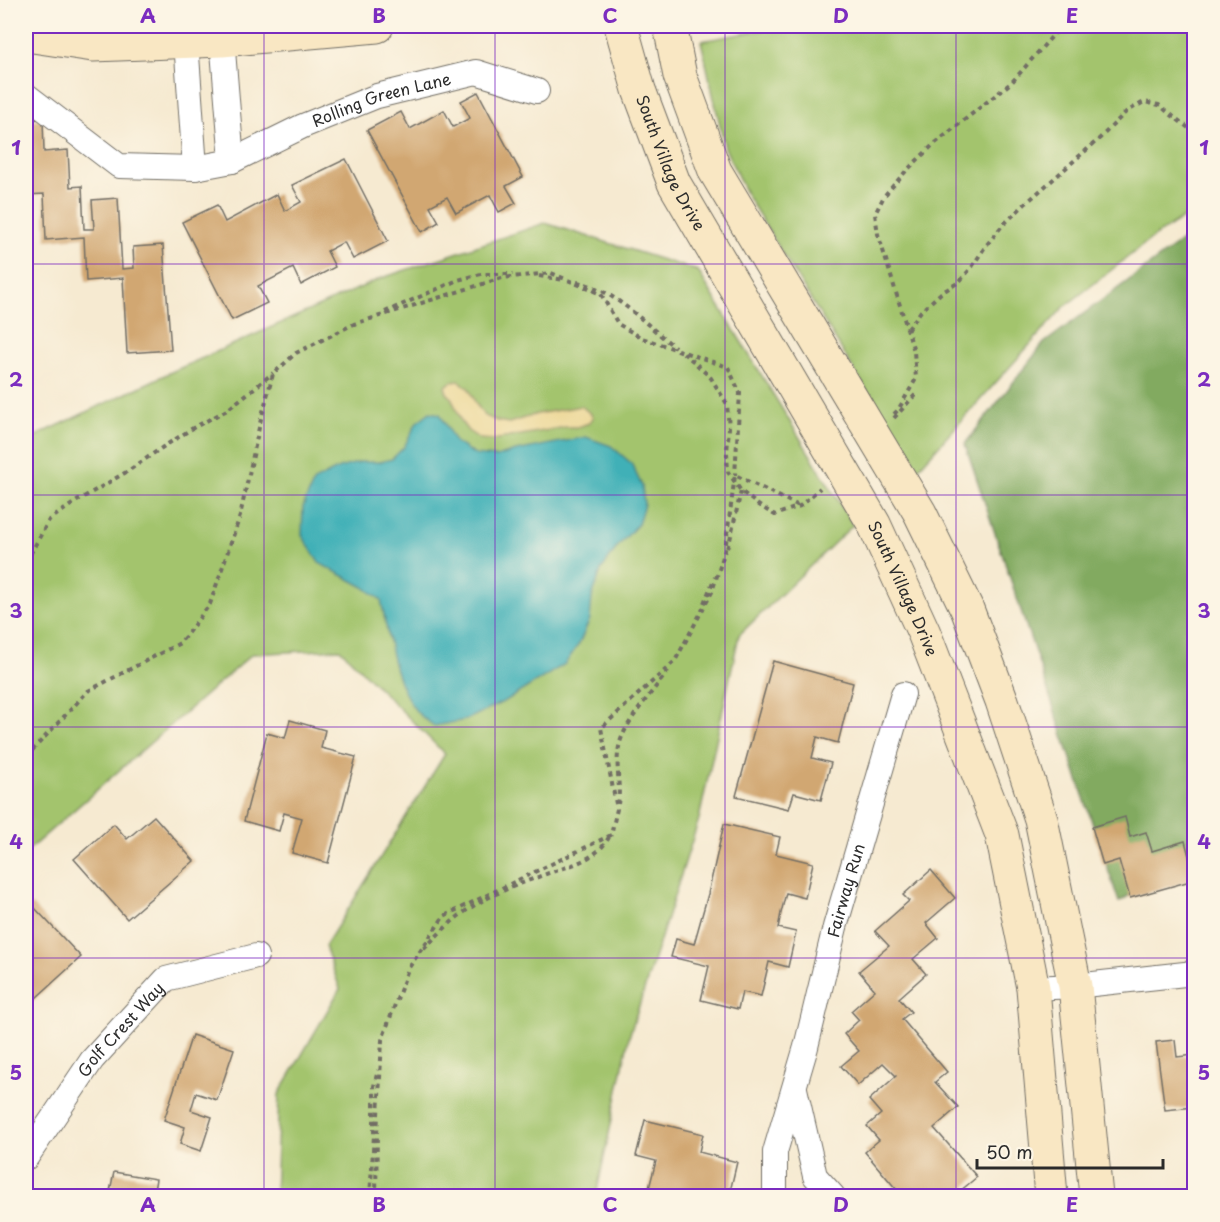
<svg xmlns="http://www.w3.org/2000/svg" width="1220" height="1222" font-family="'Playpen Sans',sans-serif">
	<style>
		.green { fill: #a3c46d; stroke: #67784c; stroke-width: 1.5 }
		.forest { fill: #82aa60; stroke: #566a46; stroke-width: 1.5 }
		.sand { fill: #eeda9e; stroke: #8c8264; stroke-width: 1.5 }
		.water { fill: #40b0b7; stroke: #366e71; stroke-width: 1.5 }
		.building { fill: #d1a772 }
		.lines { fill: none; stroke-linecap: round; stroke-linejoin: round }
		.street-casing { stroke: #726e65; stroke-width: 26 }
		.secondary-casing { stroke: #726e65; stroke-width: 35 }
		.path { stroke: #726e65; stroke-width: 4; stroke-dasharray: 4.5 4.5; stroke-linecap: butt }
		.street { stroke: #fff; stroke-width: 24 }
		.secondary { stroke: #f9e7c3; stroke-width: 33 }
		.grid { fill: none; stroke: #7b2cbf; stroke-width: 1.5; stroke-opacity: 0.55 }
		.labels { text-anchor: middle; stroke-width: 5; stroke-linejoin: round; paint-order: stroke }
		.street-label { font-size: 16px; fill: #2b2b2b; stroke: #fcf5e5 }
		.neatline { fill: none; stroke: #7b2cbf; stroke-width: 2 }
		.grid-label { font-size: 20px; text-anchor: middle; font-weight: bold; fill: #7b2cbf }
	</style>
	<rect width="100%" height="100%" fill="#fcf5e5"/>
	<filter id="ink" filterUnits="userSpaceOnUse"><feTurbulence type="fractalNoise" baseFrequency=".0167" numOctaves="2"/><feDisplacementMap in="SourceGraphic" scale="12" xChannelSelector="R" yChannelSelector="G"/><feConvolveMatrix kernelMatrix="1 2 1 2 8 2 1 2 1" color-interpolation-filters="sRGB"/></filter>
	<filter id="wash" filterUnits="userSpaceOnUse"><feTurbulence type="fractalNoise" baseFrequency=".008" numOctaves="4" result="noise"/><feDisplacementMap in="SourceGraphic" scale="24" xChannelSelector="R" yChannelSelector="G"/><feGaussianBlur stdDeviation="1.35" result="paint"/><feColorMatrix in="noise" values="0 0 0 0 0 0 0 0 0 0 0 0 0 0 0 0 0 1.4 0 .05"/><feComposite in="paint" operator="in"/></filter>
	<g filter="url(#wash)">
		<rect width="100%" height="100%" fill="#f6ead1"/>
		<g class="green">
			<path d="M771,26H1194V211L1156,235L1063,308L916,471L746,194L725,148L701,41L768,29Z"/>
			<path d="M545,223L698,271L853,525L739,635L699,819L629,1037L596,1196H275L279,1094L340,989L325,946L445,754L340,649L252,654L26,852V444L36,436L169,373L382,278Z"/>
		</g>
		<path class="forest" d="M1194,232V853L1119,902L965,444L1044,343Z"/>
		<path class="sand" d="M460,381L469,389L476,404L485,416L497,421L509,423L537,414L581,406L591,414L593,418L589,423L578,427H566L493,440L480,439L468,431L462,423L451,397L447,393L445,387L451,382Z"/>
		<path class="water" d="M430,412L440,414L455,442L475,455L496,457L516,451L586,437L611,446L631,463L642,486L644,504L638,524L618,546L601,570L592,597L590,619L579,644L565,664L507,700L466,720L434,726C428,721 421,717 416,711C392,680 389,637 381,600L364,587L319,563L302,535L303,507L314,481L339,468L361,462H379L392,459L404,447L417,422Z"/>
		<g id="blocks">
			<g class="building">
				<path d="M478,92L523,177L506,186L516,203L499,212L490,195L456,213L447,197L430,206L439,222L422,232L367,130L401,112L410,129L444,110L453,127L470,118L461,101Z"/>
				<path d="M43,119L44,152L68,150L70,187L82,186L84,229H94L92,200L118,198L122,269L134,268L133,247L163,245L171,350L127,353L123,278L86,281L84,237L46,240L44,194L26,195V120Z"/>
				<path d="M346,159L388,241L353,259L344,242L327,251L335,267L301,285L293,268L258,286L267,303L232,320L182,222L217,205L225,222L277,194L285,211L301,202L292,185Z"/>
				<path d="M773,661L853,683L838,743L817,737L812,758L831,763L821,800L794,793L789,809L736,796Z"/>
				<path d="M290,720L325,730L321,748L356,757L328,863L292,853L302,818L284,813L279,831L244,821L267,733L285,738Z"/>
				<path d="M154,816L194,861L127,919L74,859L114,824L127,839Z"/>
				<path d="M1125,817L1130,837L1146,832L1152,851L1185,841L1194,875V880L1130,898L1119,860L1103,865L1092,827Z"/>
				<path d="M724,824L780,837L776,854L813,863L805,898L786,893L781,913L778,928L796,932L788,967L769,962L761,996L742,992L738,1009L701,1000L709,966L671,957L676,939L694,944L708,894Z"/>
				<path d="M931,870L955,898L926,923L938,938L913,959L926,974L899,998L911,1012L902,1019L947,1072L935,1082L958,1107L934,1128L977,1177L954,1196H902L865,1152L879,1140L867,1126L881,1114L869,1100L896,1076L883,1063L858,1085L841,1066L859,1051L844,1034L859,1020L851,1011L875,990L859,971L889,946L875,931L909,901L903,895Z"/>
				<path d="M32,905L81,957L26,1007V911Z"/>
				<path d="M192,1035L234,1049L217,1100L196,1093L191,1110L212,1117L201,1151L180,1144L185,1127L164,1120Z"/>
				<path d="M1175,1040L1177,1057L1194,1055V1107L1165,1110L1156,1042Z"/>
				<path d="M645,1120L703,1134L699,1152L737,1162L729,1196L710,1193L709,1196H647L656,1161L636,1156Z"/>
				<path d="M114,1172L156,1179L153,1196H109Z"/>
			</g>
		</g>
	</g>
	<g filter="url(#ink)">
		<use href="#blocks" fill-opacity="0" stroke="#726e65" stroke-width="1.5"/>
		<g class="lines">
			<g class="street-casing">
				<g id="street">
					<path d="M221,26L232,161"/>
					<path d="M185,27L195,168"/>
					<path id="s1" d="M26,95L119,166L195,168L232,161L303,126L377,96L476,72L537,91"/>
					<path d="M1033,988L1075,986L1194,973"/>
					<path d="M795,1089L815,1176L833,1196"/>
					<path id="s2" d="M26,1158L92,1060L166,979L256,956"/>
					<path id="s3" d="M775,1196V1152L806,1047L835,927L903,694"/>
				</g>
			</g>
			<g class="secondary-casing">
				<g id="secondary">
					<path id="s4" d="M621,26L639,90L674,183L874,524L924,633L1002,835L1033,988L1051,1196"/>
					<path d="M670,26L680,76L715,171L920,513L967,609L1002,701L1041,819L1075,986L1096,1196"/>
					<path d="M26,35L93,45L222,40L377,26"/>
				</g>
			</g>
			<g class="path">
				<path d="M539,276L564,280"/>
				<path d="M577,282C613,288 647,326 675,347"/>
				<path d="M385,312L458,280L481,274H513"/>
				<path d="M908,329L921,311L941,293L959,282L972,267L985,247L1002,226L1025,204L1100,138L1126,112L1144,102L1159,105L1174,117L1194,132"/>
				<path d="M683,353L693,361L711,378L727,404L729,428L727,452L728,472L741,491L758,505L775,515L800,506L820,488"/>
				<path d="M894,414L898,410L916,379L914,351L878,234L875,214L884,196L906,171L933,145L1012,82L1061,26"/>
				<path d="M894,418L916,394"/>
				<path d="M727,548L730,540L741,491"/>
				<path d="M26,562L49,520L77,501L128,471L163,447L193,428L227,410L273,373"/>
				<path d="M704,603L715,577"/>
				<path d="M26,757L88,691L180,643L210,604L240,516L260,423L273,374L296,353L354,324L502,278L551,273L601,294L618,324L642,338L728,367L740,393L735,475"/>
				<path d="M618,804C621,785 615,766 619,747C623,723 655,690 670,668"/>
				<path d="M424,949C442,930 458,914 482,901C502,890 525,882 546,874C569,866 597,860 609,837"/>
				<path d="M370,1196L374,1135V1086L378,1070"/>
				<path d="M376,1196L377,1134L382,1040L408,969L444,916L611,835L617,809L601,728L675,661L712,592L725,550L735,475L797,505L799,504"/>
			</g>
			<use href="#street" class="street"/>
			<use href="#secondary" class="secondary"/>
		</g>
	</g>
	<path class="grid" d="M264,26V1196M495,26V1196M725,26V1196M956,26V1196M26,264H1194M26,495H1194M26,727H1194M26,958H1194"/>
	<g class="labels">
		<g class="street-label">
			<text dy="6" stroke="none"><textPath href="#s1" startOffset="393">Rolling Green Lane</textPath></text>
			<text dy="6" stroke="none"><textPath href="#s4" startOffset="146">South Village Drive</textPath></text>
			<text dy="6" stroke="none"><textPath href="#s4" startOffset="632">South Village Drive</textPath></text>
			<text dy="6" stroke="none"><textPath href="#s3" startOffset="315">Fairway Run</textPath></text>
			<text dy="6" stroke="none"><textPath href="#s2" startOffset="160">Golf Crest Way</textPath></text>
		</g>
	</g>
	<rect width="1220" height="1222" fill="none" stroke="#fcf5e5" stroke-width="66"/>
	<path d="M977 1159v9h186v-9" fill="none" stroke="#2b2b2b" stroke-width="3"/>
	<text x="986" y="1159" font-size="18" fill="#2b2b2b" stroke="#fcf5e5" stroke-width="4.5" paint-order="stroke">50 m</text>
	<rect x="33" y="33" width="1154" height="1156" class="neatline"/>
	<g class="grid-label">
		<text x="148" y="23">A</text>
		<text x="379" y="23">B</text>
		<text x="610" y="23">C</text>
		<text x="841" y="23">D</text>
		<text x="1072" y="23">E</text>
		<text x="16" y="155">1</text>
		<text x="1204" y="155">1</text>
		<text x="16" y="387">2</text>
		<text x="1204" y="387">2</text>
		<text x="16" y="618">3</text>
		<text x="1204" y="618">3</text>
		<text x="16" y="849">4</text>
		<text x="1204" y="849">4</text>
		<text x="16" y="1080">5</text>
		<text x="1204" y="1080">5</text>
		<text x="148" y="1212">A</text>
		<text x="379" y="1212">B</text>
		<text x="610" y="1212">C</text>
		<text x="841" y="1212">D</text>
		<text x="1072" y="1212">E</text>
	</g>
</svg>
